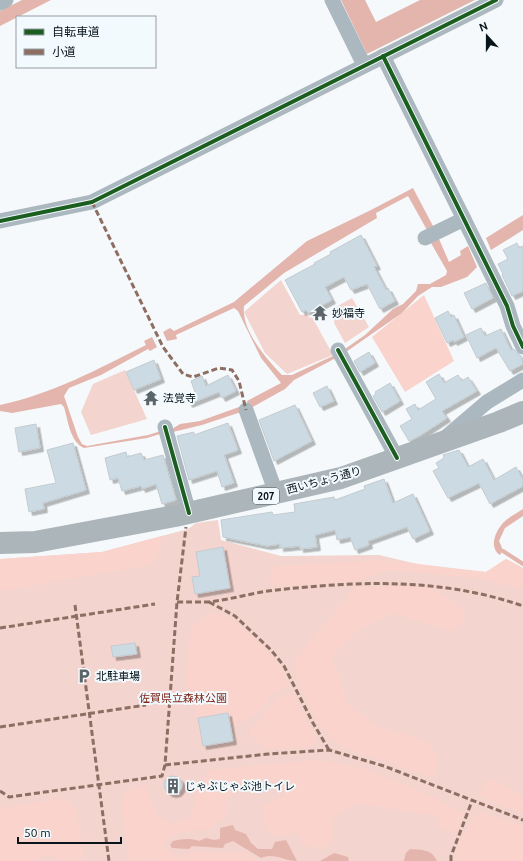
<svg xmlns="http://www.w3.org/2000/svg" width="523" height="861" font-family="Ubuntu,'Noto Sans JP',sans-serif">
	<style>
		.green { fill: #f3d4ce }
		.forest { fill: #f9d3cc }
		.water { fill: #e4b5ac }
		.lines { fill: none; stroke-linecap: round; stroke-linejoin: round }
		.stream { stroke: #e4b5ac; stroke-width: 4 }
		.building { fill: #ccdbe3; stroke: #c3cbd0; filter: url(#shadow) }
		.street { stroke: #abb8bf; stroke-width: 15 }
		.highway { stroke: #abb5ba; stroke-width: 22 }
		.quiet { stroke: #8d6e63; stroke-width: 3; stroke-dasharray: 6 3; stroke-linecap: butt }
		.cycleway-casing { stroke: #f3fafe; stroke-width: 6 }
		.cycleway { stroke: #1b5e20; stroke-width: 4 }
		.labels { text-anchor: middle; stroke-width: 4; stroke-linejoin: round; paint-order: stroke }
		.shield { fill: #f3fafe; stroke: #4e595e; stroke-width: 1 }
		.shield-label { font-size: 10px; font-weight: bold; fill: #07141a }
		.poi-label { font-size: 11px; fill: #07141a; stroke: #f3fafe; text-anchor: start }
		.street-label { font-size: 11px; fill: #07141a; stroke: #f3fafe }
		.park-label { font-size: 11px; fill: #7d2b1f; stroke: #f3fafe }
	</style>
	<defs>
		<filter id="shadow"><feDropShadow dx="3.5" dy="3.5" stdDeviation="0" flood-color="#0004"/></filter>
	</defs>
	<rect width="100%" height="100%" fill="#f6f9fb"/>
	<g class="green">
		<path d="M281,280L300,315H311L333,355L287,374L265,353L244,312Z"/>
		<path d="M352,298L369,327L345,343L334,323L336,307Z"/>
		<path d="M125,370L147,419L91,435L81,412L93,384Z"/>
		<path d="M218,520L221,540L281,556L379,555L426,566L486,572L506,559L523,568V861H0V559L102,552L188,529L196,523Z"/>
	</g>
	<g class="forest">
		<path d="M424,295L454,361L405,392L372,337Z"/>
		<path d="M162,536L158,557L150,565L0,591V559L102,552Z"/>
		<path d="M506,559L523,568V590L485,579L389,570L357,581L278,587L268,579L276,566L385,560L486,572Z"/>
		<path d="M405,586L428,587L463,608L464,621L452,632L394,613L360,629L332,655L347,704L376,726L428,741L438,760L434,778C416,772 398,765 379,759C366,755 350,752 339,744C313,727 302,691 292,663L355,587Z"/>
		<path d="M212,612C218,614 225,615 230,619C245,628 291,667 287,687L271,693L263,707L246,721L230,724L228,713L198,718L185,685L191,626Z"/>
		<path d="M289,693L293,695L308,725L315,733L317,743L313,746L270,750L251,737L248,730L254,727L277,698Z"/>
		<path d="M314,760C369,764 417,789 465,813L456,832L442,830L436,816L356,803L334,818L333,841L322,850L305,846L297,833L273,836L264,825L262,806L283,796L285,784L271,781L234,792L226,801V816L208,830L175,833L164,844L177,857L197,851L225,853L245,851L257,861H154L153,859L130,861L121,804C125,790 131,788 145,785L156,814L173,824L192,816L195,793L209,770Z"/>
		<path d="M494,780L523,796V814L478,796L484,782Z"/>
		<path d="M62,798L69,801L77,811L84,861H67L48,855L31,861H0V808Z"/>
		<path d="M478,811L523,825V861H457C453,847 471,822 478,811Z"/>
	</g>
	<g class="water">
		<path d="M22,0H51L0,26V11Z"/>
		<path d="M341,0H365L376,22L420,0H475L367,54Z"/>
		<path d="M413,188L433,226L427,230L408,196L376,213L377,218L284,273L244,306C241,330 266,358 282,375H292L335,355L336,358L294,380L285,389L249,409L247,401L281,383L261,358L238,311L234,308L176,335L177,339L167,341L163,332L170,328L174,331L234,302L307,241L369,211Z"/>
		<path d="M523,215V230L491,250L486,238Z"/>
		<path d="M439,239L449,262L461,255L460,251L468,246L477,267L467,277L441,287H432L418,296L402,313L343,354L342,351L365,335L393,309L403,304L416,291L418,284H430L446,275L447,271L431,243Z"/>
		<path d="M152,337L157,347L150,351L148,349L101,375L69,388L64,396L78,437L82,444L87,446L148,435L161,431L160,434L147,438L84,448C70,442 68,420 64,407L61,404L12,413L0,411V405C52,394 98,369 146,345L144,341Z"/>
		<path d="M239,407L241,412L202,425L173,432L172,429L180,424L200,421Z"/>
		<path d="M523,509V516L505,528L499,541L503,550L500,555C488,547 496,530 504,522C509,517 517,513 523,509Z"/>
		<path d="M233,825L235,830L246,834L251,843L258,849H272L275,842L286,840L297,861C283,861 275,852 261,858L233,841L225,844L223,848L192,846L189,849L172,848L170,845L173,841C183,839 190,838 199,841L206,838L214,840L220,839V828Z"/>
		<path d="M410,849C422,850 432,849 437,861H404L406,853Z"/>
		<path d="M334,853L348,857L349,861H320Z"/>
	</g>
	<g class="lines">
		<path class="stream" d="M503,551L523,564"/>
	</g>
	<g class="building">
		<path d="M361,235L377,266L374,267L386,290L388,288L395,301L380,309L367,284L351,290L344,277L325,287L332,300L308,313L306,310L302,312L285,280L315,264L314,263L331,254L330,252Z"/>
		<path d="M517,243L519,248L523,246V291L512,296L502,275L503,274L498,264L508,259L503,250Z"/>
		<path d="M486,283L493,298L472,309L464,293Z"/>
		<path d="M448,311L451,317L454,315L464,337L454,342L453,340L447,343L435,318Z"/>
		<path d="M481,328L485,336L501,329L511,350L514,349L518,354L521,356L523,364L510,371L496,348L477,358L466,335Z"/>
		<path d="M369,352L375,363L360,372L354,361Z"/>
		<path d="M154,360L161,379L134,390L126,372Z"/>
		<path d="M439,374L444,383L458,375L462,381L468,377L477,391L442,411L447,418L421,435L409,441L400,426L412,419L406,409L415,404L418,410L436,399L426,382Z"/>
		<path d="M228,375L236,391L222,398L219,392L189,404L186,397L195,392L191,381L202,376L206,386Z"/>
		<path d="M390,383L400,401L382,412L373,396L376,394L375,392Z"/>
		<path d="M327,386L334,401L320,407L313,393Z"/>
		<path d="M295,405L312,441L274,461L259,420Z"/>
		<path d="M228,423L238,450L224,455L234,483L222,487L217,471L189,480L177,436L194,432V435Z"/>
		<path d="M36,424L40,448L19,452L15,428Z"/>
		<path d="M73,443L86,490L43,503L44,509L29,512L25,489L56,483L47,450Z"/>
		<path d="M459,450L468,467L483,459L494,480L516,467L523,480V486L490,504L479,483L448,498L433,471L439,468L436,463L444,458L443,455Z"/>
		<path d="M126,452L127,457L141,453L144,460L163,455L176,500L162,504L156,484L142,489L141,486L122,491L118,478L110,480L105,458Z"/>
		<path d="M384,479L393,503L413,494L430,531L413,539L407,527L368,541L369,545L355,550L350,537L337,540L335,530L315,535L317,547L300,549V546L280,548V544L267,546L223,537L221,520L272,512L273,515L295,512L294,504L334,497L335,500L365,489L364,486Z"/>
		<path d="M223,547L230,588L195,594L192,577L200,576L196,552Z"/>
		<path d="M135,643L137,654L113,657L111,646Z"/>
		<path d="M228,713L233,741L203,746L198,718Z"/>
		<circle cx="173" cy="785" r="9"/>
	</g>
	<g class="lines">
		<g class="street">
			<path d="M332,0L364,65"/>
			<path d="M0,3L6,0"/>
			<path d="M383,56L507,306L513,326L523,347"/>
			<path d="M0,221L92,202L496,0"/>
			<path d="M425,238L464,219"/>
			<path d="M338,350L397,458"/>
			<path d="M246,410L276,493"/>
			<path d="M165,427L189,513"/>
			<path d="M446,437L487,402L523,380"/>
		</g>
		<path class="highway" d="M0,543L35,542L175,516L341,478L499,422L523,412"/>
		<g class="quiet">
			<path d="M92,202L163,347L183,374L193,377L219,368L232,370L239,381L246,410"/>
			<path d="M177,602C188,602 198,602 208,602C228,600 248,594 268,591C354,581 440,577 523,606"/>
			<path d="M209,602L235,616L271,650L284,666L313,723L329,750"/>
			<path d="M75,605L109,861"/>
			<path d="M0,628L155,604"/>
			<path d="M0,727L146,705"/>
			<path d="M165,765L268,754L329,750L384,766L523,820"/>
			<path d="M0,791L9,797L162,776L165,765L177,602L186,527"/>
			<path d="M451,861V856L472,801"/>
		</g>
		<g class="cycleway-casing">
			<g id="cycleway">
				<path d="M383,56L507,306L513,326L523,347"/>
				<path d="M0,221L92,202L496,0"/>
				<path d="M338,350L397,458"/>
				<path d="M165,427L189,513"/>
			</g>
		</g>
		<use href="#cycleway" class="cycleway"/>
	</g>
	<defs>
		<g id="temple-bare" transform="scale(1.2)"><path d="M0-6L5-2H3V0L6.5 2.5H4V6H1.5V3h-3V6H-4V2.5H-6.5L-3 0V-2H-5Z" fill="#5b6469" stroke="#f3fafe" stroke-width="2.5" paint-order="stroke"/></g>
		<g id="parking-bare" transform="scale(1.2)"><path d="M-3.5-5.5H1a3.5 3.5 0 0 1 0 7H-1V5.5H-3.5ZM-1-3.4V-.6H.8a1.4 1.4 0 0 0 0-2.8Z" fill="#5b6469" stroke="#f3fafe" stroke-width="2.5" paint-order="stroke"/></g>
		<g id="building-bare" transform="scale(1.2)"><path d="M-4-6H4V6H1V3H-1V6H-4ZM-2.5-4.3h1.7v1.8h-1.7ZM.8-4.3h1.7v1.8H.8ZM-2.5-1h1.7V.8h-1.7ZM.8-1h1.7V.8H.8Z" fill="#5b6469" stroke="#f3fafe" stroke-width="2.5" paint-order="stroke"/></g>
	</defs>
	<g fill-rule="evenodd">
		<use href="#temple-bare" x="320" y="313"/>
		<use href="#temple-bare" x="151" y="398"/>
		<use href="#parking-bare" x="84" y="676"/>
		<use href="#building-bare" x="173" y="786"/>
	</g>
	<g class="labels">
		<rect class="shield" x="253" y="488" width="26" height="16" rx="3"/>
		<g class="shield-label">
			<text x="266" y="500">207</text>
		</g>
		<g class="poi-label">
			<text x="332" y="317">妙福寺</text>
			<text x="163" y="402">法覚寺</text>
			<text x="96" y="680">北駐車場</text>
			<text x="185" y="790">じゃぶじゃぶ池トイレ</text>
		</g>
		<g class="street-label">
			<text transform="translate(324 480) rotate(-15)" y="4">西いちょう通り</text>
		</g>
		<g class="park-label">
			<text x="183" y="702">佐賀県立森林公園</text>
		</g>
	</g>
	<rect x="16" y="16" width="140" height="52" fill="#f3fafe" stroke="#959ea3"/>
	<rect x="24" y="29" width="20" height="6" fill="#1b5e20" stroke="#959ea3"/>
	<text x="52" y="36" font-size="12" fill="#07141a">自転車道</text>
	<rect x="24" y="49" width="20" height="6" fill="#8d6e63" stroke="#959ea3"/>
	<text x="52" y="56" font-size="12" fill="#07141a">小道</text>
	<g transform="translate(487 36) rotate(339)" stroke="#f3fafe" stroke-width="3" paint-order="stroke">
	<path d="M0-3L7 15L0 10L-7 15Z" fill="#07141a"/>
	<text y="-6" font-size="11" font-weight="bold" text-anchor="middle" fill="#07141a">N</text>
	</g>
	<path d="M18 837v6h103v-6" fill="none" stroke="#07141a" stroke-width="2"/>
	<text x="24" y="837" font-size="12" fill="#07141a" stroke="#f3fafe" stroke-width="3" paint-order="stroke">50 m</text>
</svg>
